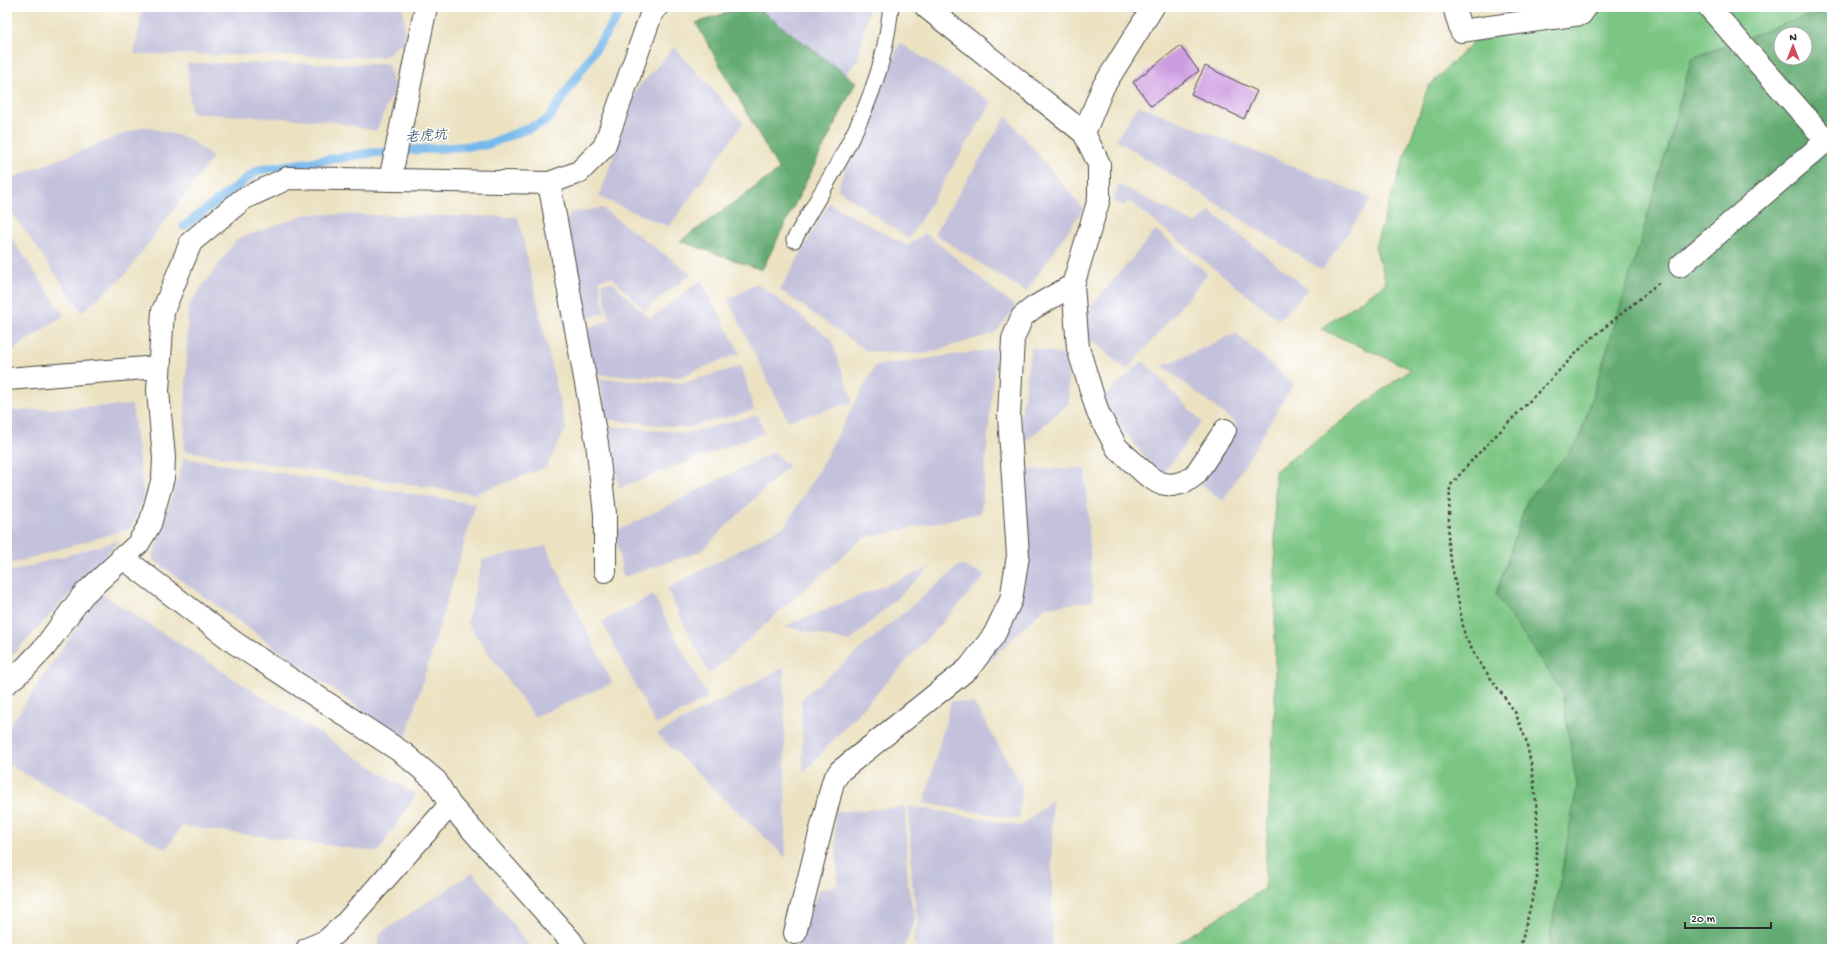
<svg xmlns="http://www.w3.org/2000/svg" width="1839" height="956" font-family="'Gochi Hand','LXGW WenKai TC',sans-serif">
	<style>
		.industrial { fill: #c3c1db }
		.green { fill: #7bc684; stroke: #537858 }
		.forest { fill: #64ab72; stroke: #486b4e; fill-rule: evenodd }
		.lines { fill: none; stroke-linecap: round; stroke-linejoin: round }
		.stream { stroke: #75b8eb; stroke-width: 9 }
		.building { fill: #cd9ce0 }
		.service-casing { stroke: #484642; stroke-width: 17 }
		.minor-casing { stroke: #484642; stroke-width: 24 }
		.path { stroke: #484642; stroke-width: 2.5; stroke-dasharray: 3 3; stroke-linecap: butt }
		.service { stroke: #fff; stroke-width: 15 }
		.minor { stroke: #fff; stroke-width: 22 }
		.labels { text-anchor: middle; stroke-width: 3; stroke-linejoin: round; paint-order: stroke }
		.water-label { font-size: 14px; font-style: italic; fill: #455c6e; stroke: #fff }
	</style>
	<rect width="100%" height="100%" fill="#fff"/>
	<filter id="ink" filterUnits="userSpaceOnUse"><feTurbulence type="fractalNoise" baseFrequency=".025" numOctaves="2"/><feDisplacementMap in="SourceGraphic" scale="8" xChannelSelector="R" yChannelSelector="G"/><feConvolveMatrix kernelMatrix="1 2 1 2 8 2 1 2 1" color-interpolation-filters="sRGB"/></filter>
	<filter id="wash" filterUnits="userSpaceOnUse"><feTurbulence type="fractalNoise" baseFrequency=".012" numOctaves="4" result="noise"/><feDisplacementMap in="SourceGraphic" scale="16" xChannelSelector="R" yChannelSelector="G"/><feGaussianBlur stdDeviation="0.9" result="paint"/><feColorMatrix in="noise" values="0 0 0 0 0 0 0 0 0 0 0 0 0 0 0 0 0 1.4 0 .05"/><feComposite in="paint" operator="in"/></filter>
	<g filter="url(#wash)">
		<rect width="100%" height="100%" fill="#ece2c2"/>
		<g class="industrial">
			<path d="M143,7H403L405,42L383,57L134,54Z"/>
			<path d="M745,7H869L858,59L817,113Z"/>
			<path d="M900,43L992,102L909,239L837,189Z"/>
			<path d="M674,47L743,123L669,227L599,197L637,89Z"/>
			<path d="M187,63L388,64L395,88L376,131L329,121L191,113Z"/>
			<path d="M1138,105L1372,198L1322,270L1116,140Z"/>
			<path d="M1006,116L1083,209L1026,292L934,234Z"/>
			<path d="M144,126L187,138L213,157L125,275L82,312L7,205V180Z"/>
			<path d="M1118,184L1196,224L1210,211L1308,289L1279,320L1129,201L1124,206L1113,201Z"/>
			<path d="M829,203L907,246L925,233L1016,307L995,333L924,354L867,351L780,290Z"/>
			<path d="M602,208L691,274L645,310L612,277L599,280L605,312L564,328L554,251L570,213Z"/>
			<path d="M308,214L518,217L566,429L546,467L475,494L184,451L188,306L237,239Z"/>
			<path d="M1156,230L1208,274L1127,370L1074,326Z"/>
			<path d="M7,231L64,315L7,354Z"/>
			<path d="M701,280L740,353L679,377L597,375L583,330L609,320L602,283L612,282L650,319Z"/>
			<path d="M757,283L831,339L853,402L788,421L728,300Z"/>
			<path d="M1236,333L1293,384L1223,501L1201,485L1236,424L1163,366Z"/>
			<path d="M1031,347L1067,356L1069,403L1016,450Z"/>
			<path d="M996,349L981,513L863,538L709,674L667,589L786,525L821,466L875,366Z"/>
			<path d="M1143,361L1202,422L1161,476L1099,401Z"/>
			<path d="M742,366L754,410L685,428L605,419L600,379L683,383Z"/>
			<path d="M132,405L144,498L131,528L13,563L7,562V411Z"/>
			<path d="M758,415L764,433L619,488L609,426L687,433Z"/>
			<path d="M774,452L788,466L700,552L623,577L615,532Z"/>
			<path d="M184,458L476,504L405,741L152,559Z"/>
			<path d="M1085,468L1093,601L1045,607L981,669L1024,586L1022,470Z"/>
			<path d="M120,540L7,661V570L13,571Z"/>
			<path d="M546,546L612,683L534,717L467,623L482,560Z"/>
			<path d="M960,565L986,575L803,773L801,699Z"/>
			<path d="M931,567L849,642L785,626Z"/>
			<path d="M100,593L416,795L378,852L182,826L166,849L7,764V730Z"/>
			<path d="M653,595L708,698L656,725L602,622Z"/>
			<path d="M784,667L786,858L657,734Z"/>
			<path d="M951,701L974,703L1022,786L1019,819L924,803Z"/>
			<path d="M1052,800V949H917L913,941L918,923L912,882L909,806L1021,826Z"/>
			<path d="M905,807L907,878L915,920L903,949H796L819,889L838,885L834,812Z"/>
			<path d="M473,872L532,949H379L378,935Z"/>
		</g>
		<path class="green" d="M1508,7H1832V12L1803,17L1692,58L1640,243L1579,440L1527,501L1496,594L1562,691L1577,787L1548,949H1168L1264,889L1275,703V471L1411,369L1321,329L1386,283L1375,246L1428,87Z"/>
		<g class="forest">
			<path d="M743,7H756L856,82L762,270L680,241L779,170L696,23Z"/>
			<path d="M1832,12V949H1548L1577,787L1562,691L1496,595L1527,501L1579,440L1640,243L1692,58L1803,17ZM1781,34H1805V58H1781Z"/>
		</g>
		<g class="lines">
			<path class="stream" d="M184,226L258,170L371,153L486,145L547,121L624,7"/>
		</g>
		<g id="blocks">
			<g class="building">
				<path d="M1180,46L1199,71L1151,106L1133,82Z"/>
				<path d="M1205,66L1257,91L1244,119L1191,94Z"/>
			</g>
		</g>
	</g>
	<g filter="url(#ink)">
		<use href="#blocks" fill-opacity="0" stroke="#484642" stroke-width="1"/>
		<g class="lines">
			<g class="service-casing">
				<path id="service" d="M794,240C823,188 858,136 876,79C884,56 888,31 891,7"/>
			</g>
			<g class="minor-casing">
				<g id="minor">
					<path d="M926,7L1084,133L1099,164V199L1073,285L1078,348L1098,413L1117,448L1148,476L1159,483L1172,485L1185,482L1195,475L1225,430"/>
					<path d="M1454,7L1461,31L1581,14L1586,7"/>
					<path d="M1709,7L1826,140"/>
					<path d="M1084,133L1103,87L1153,7"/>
					<path d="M390,180L426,7"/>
					<path d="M549,183L597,443L605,514V571"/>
					<path d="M1680,266L1832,136"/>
					<path d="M7,379L158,367"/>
					<path d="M122,557L235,643L403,753L436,781L450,805L571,941L576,949"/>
					<path d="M7,683L25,668L44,648L83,595L138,544L150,524L163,478L164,458L158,391L163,311L191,242L243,199L288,178L549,183L579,172L604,147L652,12L657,7"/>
					<path d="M795,933L833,782L840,771L969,668L994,635L1011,600L1018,556L1009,416L1013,339L1022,317L1033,308L1073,285"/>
					<path d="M307,949L326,941L344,925L450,805"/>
				</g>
			</g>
			<path class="path" d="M1520,949L1537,879V810L1532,769L1526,740L1515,712L1479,662L1465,637L1448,544L1450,486L1474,458L1586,343L1661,281"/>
			<use href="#service" class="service"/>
			<use href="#minor" class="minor"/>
		</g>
	</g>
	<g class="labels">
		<g class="water-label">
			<text transform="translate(426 135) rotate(-4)" y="5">老虎坑</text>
		</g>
	</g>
	<rect width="1839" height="956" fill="none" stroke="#fff" stroke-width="24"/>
	<g transform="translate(1793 46)"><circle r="19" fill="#ffffff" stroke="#aaaaaa"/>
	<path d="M0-3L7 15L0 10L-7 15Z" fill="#d1495b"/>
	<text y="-6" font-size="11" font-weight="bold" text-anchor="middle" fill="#2b2b2b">N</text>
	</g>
	<path d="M1685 922v6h86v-6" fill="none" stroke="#2b2b2b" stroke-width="2"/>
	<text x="1691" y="922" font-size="12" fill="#2b2b2b" stroke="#ffffff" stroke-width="3" paint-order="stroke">20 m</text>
</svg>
